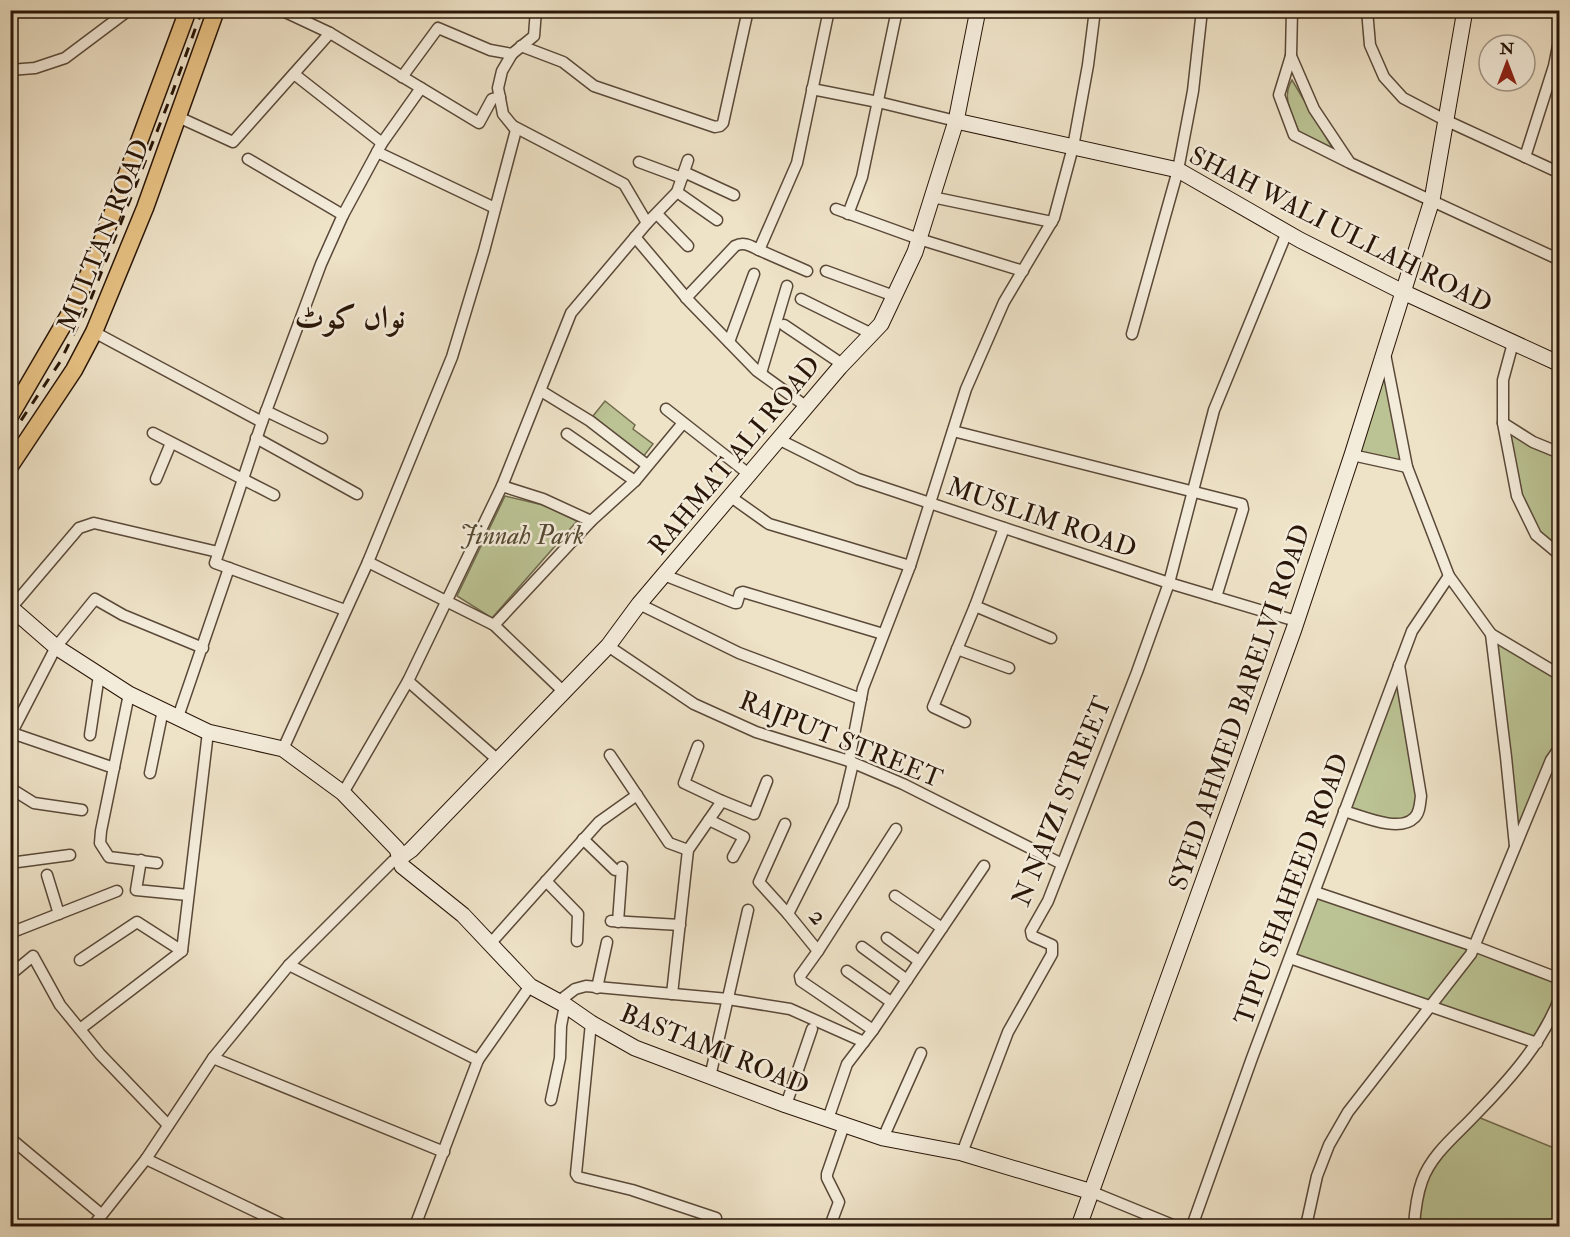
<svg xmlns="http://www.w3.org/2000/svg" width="1570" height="1237" font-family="'IM FELL Double Pica',Amiri,serif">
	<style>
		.green { fill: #bbc394; stroke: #726c4e; stroke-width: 1.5 }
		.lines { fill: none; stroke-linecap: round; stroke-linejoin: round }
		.street-casing { stroke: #5a4938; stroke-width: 13 }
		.secondary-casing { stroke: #291608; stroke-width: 17 }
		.primary-casing { stroke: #291608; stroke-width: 19 }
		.street { stroke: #f4ecdb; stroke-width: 10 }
		.secondary { stroke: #f4ecdb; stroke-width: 15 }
		.primary { stroke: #e7c184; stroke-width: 16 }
		.rail { stroke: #291608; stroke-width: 3; stroke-dasharray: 10 10; stroke-linecap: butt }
		.labels { text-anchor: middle; stroke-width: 5; stroke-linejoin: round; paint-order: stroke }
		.street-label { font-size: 26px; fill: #291608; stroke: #f4ecdb }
		.park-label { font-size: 26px; font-style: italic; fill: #554a32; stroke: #f4ecdb }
		.district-label { font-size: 32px; font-weight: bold; fill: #291608; stroke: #f4ecdb }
	</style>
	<rect width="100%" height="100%" fill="#eee2c7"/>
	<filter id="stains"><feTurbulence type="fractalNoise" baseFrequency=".00333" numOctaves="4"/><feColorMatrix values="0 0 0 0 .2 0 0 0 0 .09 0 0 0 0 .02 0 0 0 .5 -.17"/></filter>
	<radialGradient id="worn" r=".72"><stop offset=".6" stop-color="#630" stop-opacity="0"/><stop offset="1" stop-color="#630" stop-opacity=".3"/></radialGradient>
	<g class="green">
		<path d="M1292,80L1333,149L1299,132C1292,114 1281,97 1292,80Z"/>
		<path d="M1384,349L1407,467L1352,455Z"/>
		<path d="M605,401L635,425L633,429L653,444L643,457L593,416Z"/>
		<path d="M1503,423L1559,453V555L1536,535L1517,496Z"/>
		<path d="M505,496L543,505L577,521L492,618L457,596Z"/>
		<path d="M1491,635L1559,675V747L1515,850Z"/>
		<path d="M1399,664L1418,812L1401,825L1344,811Z"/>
		<path d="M1315,892L1559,979V995L1531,1043L1290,958Z"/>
		<path d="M1473,1115L1559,1150V1226H1413L1421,1185Z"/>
	</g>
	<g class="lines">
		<g class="street-casing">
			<g id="street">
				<path d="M281,10L330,33L479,123L492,99L500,97"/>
				<path d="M1292,10L1291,56L1314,109L1350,163L1560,260"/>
				<path d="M1367,10L1370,45L1384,77L1403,98L1445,120L1560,173"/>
				<path d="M521,46L563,62L594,86L715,127L720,126L723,123L748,10"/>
				<path d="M1291,56L1279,95L1294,135L1348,162"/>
				<path d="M10,70L35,68L65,58L129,10"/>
				<path d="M294,74L382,143"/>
				<path d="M402,77L438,28L490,50L512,54"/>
				<path d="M812,89L878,102L956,121"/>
				<path d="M176,116L233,142L330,33"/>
				<path d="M377,152L495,208"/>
				<path d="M1525,157L1554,66L1560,36"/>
				<path d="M248,159L343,215"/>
				<path d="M639,162L682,178"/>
				<path d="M684,172L734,195"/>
				<path d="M677,192L717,220"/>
				<path d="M932,197L1052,222"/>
				<path d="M836,209L919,239L1023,271"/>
				<path d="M657,214L688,246"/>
				<path d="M848,214L862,177L897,10"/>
				<path d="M647,223L677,192L688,160"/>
				<path d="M635,237L689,301L757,371L807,407"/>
				<path d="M759,250L807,271"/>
				<path d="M826,271L894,296"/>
				<path d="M686,298L735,246C744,241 751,246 759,250L797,163L829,10"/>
				<path d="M801,299L872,334"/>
				<path d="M784,325L842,364"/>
				<path d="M94,332L262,422"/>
				<path d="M1132,334L1178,170L1193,91L1202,10"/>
				<path d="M729,342L754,274"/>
				<path d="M1513,343L1503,380V423L1517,496L1536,535L1560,555"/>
				<path d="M1385,354L1407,467L1449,576L1491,634L1560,675"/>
				<path d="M761,373L787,286"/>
				<path d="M541,391L590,421L647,465"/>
				<path d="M666,409L750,475"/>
				<path d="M266,411L322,438"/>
				<path d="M1503,423L1533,442L1560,453"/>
				<path d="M953,431L1242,504L1243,509L1216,597"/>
				<path d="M153,433L274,495"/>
				<path d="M567,434L635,481"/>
				<path d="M256,438L357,494"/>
				<path d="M780,440L858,479L1169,583L1296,621"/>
				<path d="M1352,455L1407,467"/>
				<path d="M156,479L171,443"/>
				<path d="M502,486L571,313L647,223L624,184L513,126"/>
				<path d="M731,497L769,524L910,566"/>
				<path d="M368,562L494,625L565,693"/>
				<path d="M664,575L735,603H737L740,593L743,592L883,634"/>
				<path d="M639,604L739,653L861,699"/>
				<path d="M975,606L1051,638"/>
				<path d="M11,608L79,528L94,523L218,552"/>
				<path d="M345,610L215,563L262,422L321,264L343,215L382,143L421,88"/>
				<path d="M494,625L591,521L635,481L683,423"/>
				<path d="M10,626L19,615"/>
				<path d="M1491,634L1506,757L1515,846"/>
				<path d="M608,646L694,704L756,732L849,761L903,784L1062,864"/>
				<path d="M957,649L1009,668"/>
				<path d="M408,681L499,761"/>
				<path d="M129,694L101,831L100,843L109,857L157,863"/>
				<path d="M178,717L229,568"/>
				<path d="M965,722L933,707L975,606L1004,528"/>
				<path d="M12,733L114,768"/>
				<path d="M90,735L99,675"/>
				<path d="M10,736L56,647L95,599L123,615L203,648"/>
				<path d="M698,746L684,783L722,801"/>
				<path d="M283,749L368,562L452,357L484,251L516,130L503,114L498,88L502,71L512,54L534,36L536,10"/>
				<path d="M610,755L669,843L688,850"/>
				<path d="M849,761L863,688L910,566L966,389L1004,302L1054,218L1073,147L1088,65L1095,10"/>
				<path d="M853,763L843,805L788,914L818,951L800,976L801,981L873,1030"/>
				<path d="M150,773L163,710"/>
				<path d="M10,788L34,803L82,810"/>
				<path d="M343,793L408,681L502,486L543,499L591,521"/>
				<path d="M1344,811C1362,816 1399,833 1414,818C1420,813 1420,803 1421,796L1399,665"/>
				<path d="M709,820L744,837L733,857"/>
				<path d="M785,824L759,882L788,914"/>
				<path d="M583,839L615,870"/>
				<path d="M141,860L136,890L188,895"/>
				<path d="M10,863L70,855"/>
				<path d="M47,875L59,914"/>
				<path d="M546,881L578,914L577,941"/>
				<path d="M1315,892L1474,946L1560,979"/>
				<path d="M895,896L942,928"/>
				<path d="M611,921L680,925"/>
				<path d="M618,922L622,867"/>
				<path d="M10,933L117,891"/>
				<path d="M887,938L919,961"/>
				<path d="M490,944L599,822L637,795"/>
				<path d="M862,947L907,980"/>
				<path d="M818,951L896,829"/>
				<path d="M1290,958L1537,1043"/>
				<path d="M80,960L137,922L182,951"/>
				<path d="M289,965L478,1060"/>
				<path d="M847,971L891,1002"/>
				<path d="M10,975L33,956L60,1005L100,1054L168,1125"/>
				<path d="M597,988L607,942"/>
				<path d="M672,994L688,850L722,801L754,814L767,781"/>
				<path d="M558,1002L575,989L586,986L728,999L790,1009L864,1042"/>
				<path d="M591,1023L576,1174L578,1177L632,1190L716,1218"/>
				<path d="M80,1029L182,951L208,732"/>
				<path d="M213,1058L444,1152"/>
				<path d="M710,1077L748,910"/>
				<path d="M551,1100L560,1058L561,1026L565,1005"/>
				<path d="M786,1105L812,1029"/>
				<path d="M828,1119L847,1064L873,1030L984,866"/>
				<path d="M10,1138L101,1214"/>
				<path d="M883,1138L921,1053"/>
				<path d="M962,1153L1008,1032L1052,954V945L1032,936L1031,931L1048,901L1137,672L1169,583L1214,410L1287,232"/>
				<path d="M146,1159L286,1226"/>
				<path d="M1092,1192L1175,1226"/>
				<path d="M93,1226L146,1159L213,1058L289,965L393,861L400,858"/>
				<path d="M415,1226L478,1060L530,986"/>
				<path d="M830,1226L839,1202L827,1178V1174L844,1125"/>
				<path d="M1192,1226L1252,1058L1412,631L1449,576"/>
				<path d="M1306,1226L1317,1176L1329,1145L1348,1112L1471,954L1551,760L1560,747"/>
				<path d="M1414,1226C1415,1211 1417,1195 1422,1181C1432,1153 1458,1134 1477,1113C1511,1078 1543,1042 1560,997"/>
			</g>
		</g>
		<g class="secondary-casing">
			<g id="secondary">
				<path d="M956,121L1178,170L1300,240L1403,292L1560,364"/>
				<path d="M10,607L56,647L129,694L208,732L283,749L343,793L397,849L402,866L463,915L530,986L565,1005L591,1023L635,1048L786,1105L883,1138L962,1153L1092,1192"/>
				<path d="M400,858L411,850L608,646L639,604L840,367L881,324L915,252L919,239L956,121L978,10"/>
				<path d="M1079,1226L1294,629L1352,455L1432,200L1465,10"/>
			</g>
		</g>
		<g class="primary-casing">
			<g id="primary">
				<path d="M10,416L69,315L94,263L188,10"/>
				<path d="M10,466L74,370L94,332L145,208L216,10"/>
			</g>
		</g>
		<use href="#street" class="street"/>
		<use href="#secondary" class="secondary"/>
		<use href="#primary" class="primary"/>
		<path class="rail" d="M10,437L60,362L90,301L173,91L202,10"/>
	</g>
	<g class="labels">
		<g class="street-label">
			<text transform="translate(1341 229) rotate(27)" y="9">SHAH WALI ULLAH ROAD</text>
			<text transform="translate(103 235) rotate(-68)" y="9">MULTAN ROAD</text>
			<text transform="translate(734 455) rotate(-50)" y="9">RAHMAT ALI ROAD</text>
			<text transform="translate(1042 517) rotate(19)" y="9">MUSLIM ROAD</text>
			<text transform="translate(1239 707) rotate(-71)" y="9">SYED AHMED BARELVI ROAD</text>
			<text transform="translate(841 739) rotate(22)" y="9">RAJPUT STREET</text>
			<text transform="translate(1061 801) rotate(-68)" y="9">N NAIZI STREET</text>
			<text transform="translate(1291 889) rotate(-70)" y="9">TIPU SHAHEED ROAD</text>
			<text transform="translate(819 916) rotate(52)" y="9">2</text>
			<text transform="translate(715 1049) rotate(22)" y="9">BASTAMI ROAD</text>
		</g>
		<g class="park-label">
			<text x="522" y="544">Jinnah Park</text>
		</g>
		<g class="district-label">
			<text x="350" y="328">نواں کوٹ</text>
		</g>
	</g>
	<rect width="1570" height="1237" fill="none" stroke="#eee2c7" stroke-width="36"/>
	<rect x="12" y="12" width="1546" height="1213" fill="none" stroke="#291608" stroke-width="3"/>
	<rect x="18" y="18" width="1534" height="1201" fill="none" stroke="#291608" stroke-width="1.5"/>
	<g transform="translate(1507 63)"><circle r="28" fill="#f4ecdb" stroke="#a39687" stroke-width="1.5"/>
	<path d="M0-4.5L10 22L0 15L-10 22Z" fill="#8f2418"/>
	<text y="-9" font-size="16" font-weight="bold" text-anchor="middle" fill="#291608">N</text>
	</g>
	<rect width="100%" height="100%" filter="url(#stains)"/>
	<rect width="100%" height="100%" fill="url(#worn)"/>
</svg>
